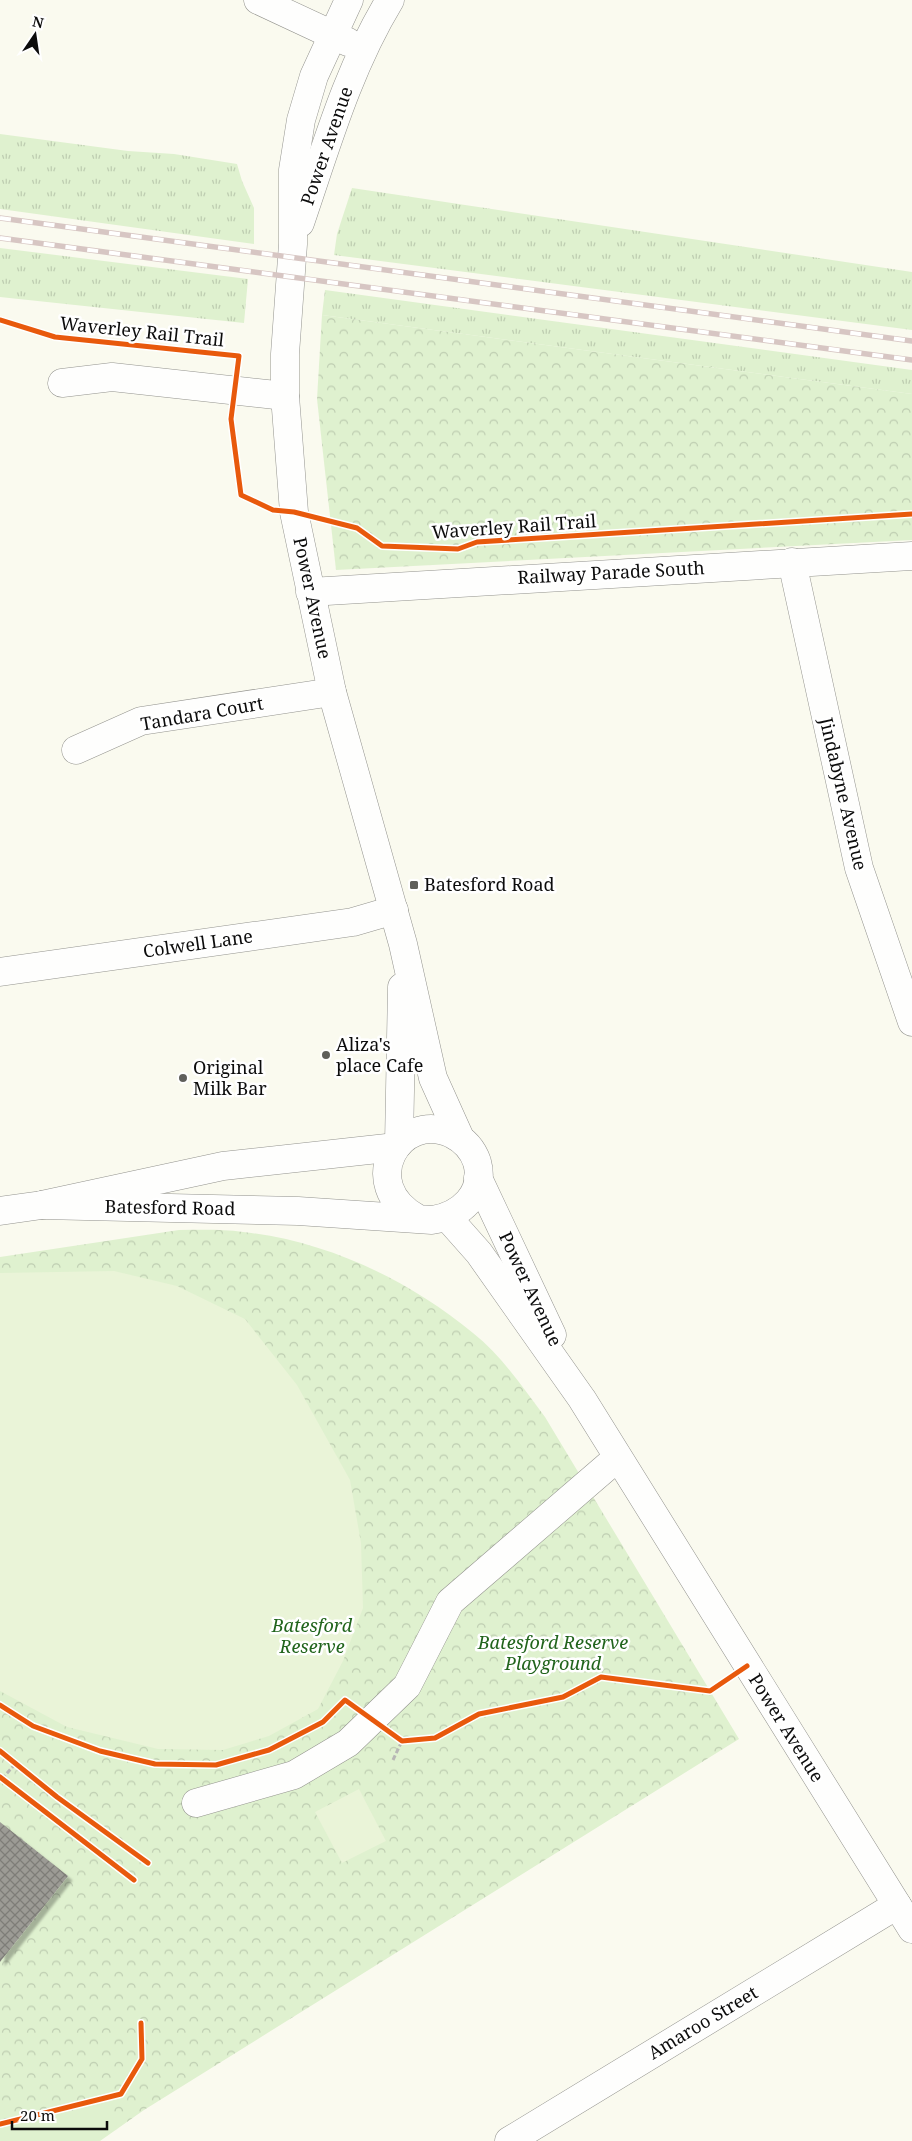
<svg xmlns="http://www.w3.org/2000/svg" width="912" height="2141" font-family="'Noto Serif',serif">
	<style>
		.grass { fill: url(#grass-tufts) }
		.park { fill: url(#park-crowns) }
		.garden { fill: #dff1cf }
		.pitch { fill: #eaf4d8 }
		.building { fill: url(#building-cross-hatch); filter: url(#shadow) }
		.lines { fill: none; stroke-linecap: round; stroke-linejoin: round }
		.minor-casing { stroke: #93938e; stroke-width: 29 }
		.path { stroke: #b7b7b5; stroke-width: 3; stroke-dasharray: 5 2.5; stroke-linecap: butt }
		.minor { stroke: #fefefd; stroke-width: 28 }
		.rail-casing { stroke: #d7c6c3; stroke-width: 5.5 }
		.rail { stroke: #fff; stroke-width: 4; stroke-dasharray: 11; stroke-linecap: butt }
		.cycleway-casing { stroke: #fff; stroke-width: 8 }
		.cycleway { stroke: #e8590c; stroke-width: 5 }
		.poi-dot { fill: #5f5f5b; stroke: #fff; stroke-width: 2 }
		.labels { text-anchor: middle; stroke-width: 5; stroke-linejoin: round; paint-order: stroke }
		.street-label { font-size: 18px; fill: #0c0c0c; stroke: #fff }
		.poi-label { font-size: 18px; fill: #0c0c0c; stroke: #fff; text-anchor: start }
		.park-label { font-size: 18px; font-style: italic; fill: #21641c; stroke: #fff }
	</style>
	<defs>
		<pattern id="grass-tufts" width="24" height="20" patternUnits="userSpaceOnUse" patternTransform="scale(1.25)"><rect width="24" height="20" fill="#dff1cf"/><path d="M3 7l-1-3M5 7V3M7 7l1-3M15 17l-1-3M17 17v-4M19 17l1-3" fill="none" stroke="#becdb1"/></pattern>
		<pattern id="park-crowns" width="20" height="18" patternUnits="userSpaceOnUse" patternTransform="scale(1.25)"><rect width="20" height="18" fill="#dff1cf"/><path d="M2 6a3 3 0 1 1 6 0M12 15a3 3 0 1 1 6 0" fill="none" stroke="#becdb1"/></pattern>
		<pattern id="building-cross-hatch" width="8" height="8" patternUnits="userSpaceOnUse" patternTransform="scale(1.25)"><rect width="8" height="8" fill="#9c9b95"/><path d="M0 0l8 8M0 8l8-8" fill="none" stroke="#7e7d78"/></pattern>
		<filter id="shadow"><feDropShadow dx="4.5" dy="4.5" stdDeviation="1" flood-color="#0004"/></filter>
	</defs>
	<rect width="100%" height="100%" fill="#fafaef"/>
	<g class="grass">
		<path d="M0,134L128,151L174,154L237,164L242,181L254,208V244L0,209Z"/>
		<path d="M352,188L912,272V330L334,255L337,234Z"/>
		<path d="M0,248L248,279L244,323L0,297Z"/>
		<path d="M325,290L912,370V394L322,315Z"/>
	</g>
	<g class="park">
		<path d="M322,315L912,394V540L336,570L317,399Z"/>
		<path d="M179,1230C200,1230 222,1229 243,1232C327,1241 409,1280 473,1333C502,1356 523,1388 545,1417L739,1739L144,2110L100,2141H0V1257Z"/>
	</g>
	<path class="garden" d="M111,2102L117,2125L92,2141H0V2129L3,2127Z"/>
	<g class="pitch">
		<path d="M114,1271L177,1286L245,1319L297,1385L350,1480L361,1543L363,1608L343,1661L318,1709L269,1736L223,1750L158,1749L67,1727L0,1691V1273Z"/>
		<path d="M359,1789L386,1841L342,1863L315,1812Z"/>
	</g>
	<path class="building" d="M0,1822L68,1876L0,1962Z"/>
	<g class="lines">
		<g class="minor-casing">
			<g id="minor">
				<path d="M258,0L348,42"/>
				<path d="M349,0L314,76L301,120L293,170V244L285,354V396L294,512L332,692L403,944L433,1078L460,1138"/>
				<path d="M300,223C326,147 348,69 390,0"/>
				<path d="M62,383L112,377L285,396"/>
				<path d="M792,562L859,868L912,1022"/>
				<path d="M310,592L912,556"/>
				<path d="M76,750L141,721L332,692"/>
				<path d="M0,972L353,922L394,910"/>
				<path d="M399,1143L402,987"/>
				<path d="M478,1178L552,1335"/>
				<path d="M42,1205L298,1211L432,1220C460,1216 486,1194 477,1162C473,1150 464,1140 452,1134C399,1109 356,1185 417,1218"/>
				<path d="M0,1211L42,1205L223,1166L396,1147"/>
				<path d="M448,1218L479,1253L582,1399L912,1929"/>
				<path d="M196,1803L294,1775L348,1743L407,1686L450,1602L617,1458"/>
				<path d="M509,2141L897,1905"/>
			</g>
		</g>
		<g class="path">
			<path d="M393,1760L402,1741"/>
			<path d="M2,1779L16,1763"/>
		</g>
		<use href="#minor" class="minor"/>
		<g class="rail-casing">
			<g id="rail">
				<path d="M0,218L912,341"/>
				<path d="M0,238L912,360"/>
			</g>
		</g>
		<use href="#rail" class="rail"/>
		<g class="cycleway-casing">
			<g id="cycleway">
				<path d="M0,320L55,337L239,356L231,419L241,495L273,510L294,512L357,528L382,546L458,549L477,542L912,514"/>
				<path d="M0,1705L33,1726L100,1751L155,1764L216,1765L269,1750L323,1722L345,1700L402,1741L435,1738L479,1714L563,1697L601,1677L710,1691L747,1666"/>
				<path d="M0,1751L57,1797L148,1863"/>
				<path d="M0,1777L134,1880"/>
				<path d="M0,2124L121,2094L142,2059L141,2023"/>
			</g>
		</g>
		<use href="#cycleway" class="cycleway"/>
	</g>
	<g class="poi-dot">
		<rect x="409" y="880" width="10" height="10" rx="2.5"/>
		<circle cx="326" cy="1055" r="5"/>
		<circle cx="183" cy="1078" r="5"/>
	</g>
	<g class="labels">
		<g class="street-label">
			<text transform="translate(327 146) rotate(-71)" y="6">Power Avenue</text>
			<text transform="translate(142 332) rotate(6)" y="6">Waverley Rail Trail</text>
			<text transform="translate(514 527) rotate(-4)" y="6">Waverley Rail Trail</text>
			<text transform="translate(611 573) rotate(-3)" y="6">Railway Parade South</text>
			<text transform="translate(312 598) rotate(78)" y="6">Power Avenue</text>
			<text transform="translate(202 714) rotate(-10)" y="6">Tandara Court</text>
			<text transform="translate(843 794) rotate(77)" y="6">Jindabyne Avenue</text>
			<text transform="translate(198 944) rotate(-8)" y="6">Colwell Lane</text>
			<text transform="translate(170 1208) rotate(1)" y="6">Batesford Road</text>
			<text transform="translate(530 1289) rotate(65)" y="6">Power Avenue</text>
			<text transform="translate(786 1728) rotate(58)" y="6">Power Avenue</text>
			<text transform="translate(703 2023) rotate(-31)" y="6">Amaroo Street</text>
		</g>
		<g class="poi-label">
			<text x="424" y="891">Batesford Road</text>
			<text x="336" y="1051">Aliza's<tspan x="336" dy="21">place Cafe</tspan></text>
			<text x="193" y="1074">Original<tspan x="193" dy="21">Milk Bar</tspan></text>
		</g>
		<g class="park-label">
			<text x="312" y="1632">Batesford<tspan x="312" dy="21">Reserve</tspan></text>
			<text x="553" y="1649">Batesford Reserve<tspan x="553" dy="21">Playground</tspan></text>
		</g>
	</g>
	<g transform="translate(35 35) rotate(13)" stroke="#ffffff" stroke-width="4" paint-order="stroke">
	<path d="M0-4L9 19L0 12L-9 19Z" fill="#0c0c0c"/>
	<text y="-8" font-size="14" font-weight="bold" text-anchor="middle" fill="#0c0c0c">N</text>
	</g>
	<path d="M12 2121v8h95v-8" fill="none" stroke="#0c0c0c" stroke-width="2.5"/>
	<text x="20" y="2121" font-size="15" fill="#0c0c0c" stroke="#ffffff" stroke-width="4" paint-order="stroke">20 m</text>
</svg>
